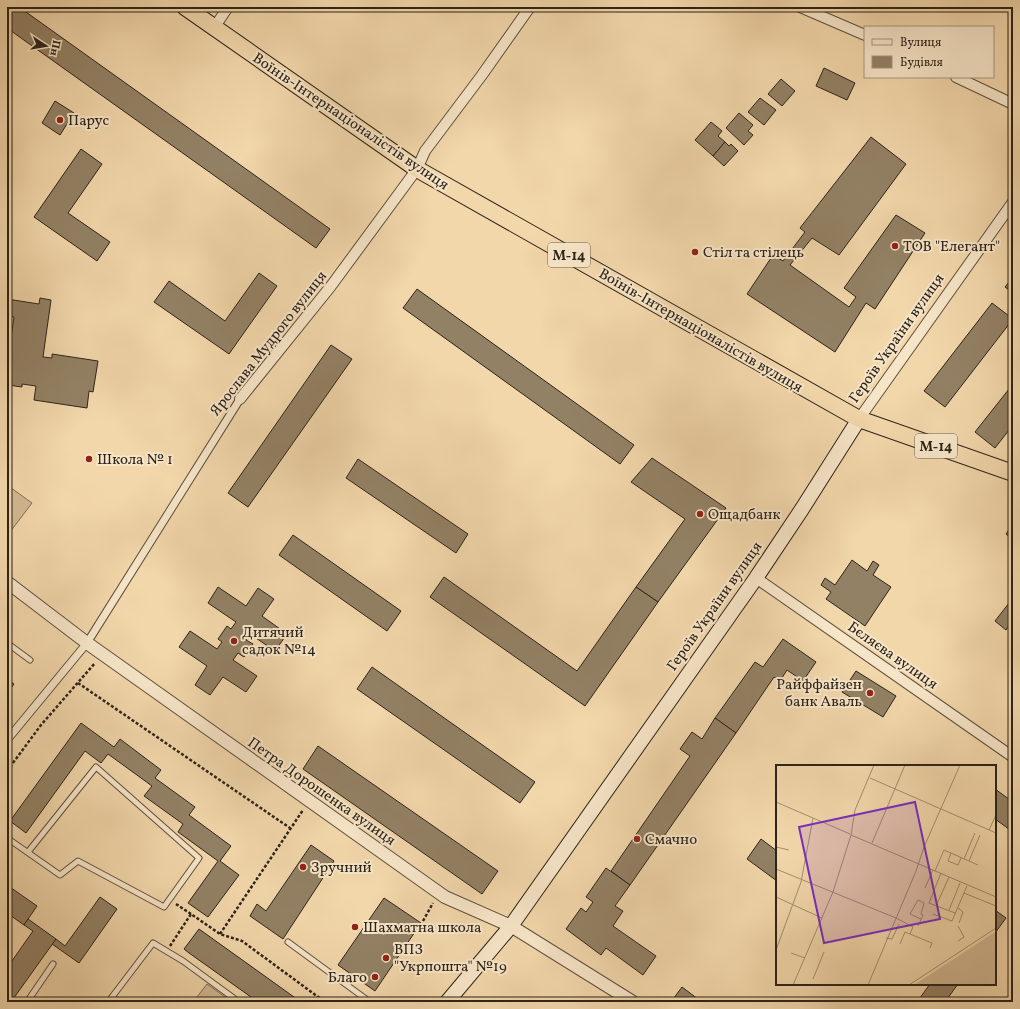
<svg xmlns="http://www.w3.org/2000/svg" width="1020" height="1009" font-family="Vollkorn,serif">
	<style>
		.green { fill: #d1b892; stroke: #7f6e56 }
		.building { fill: #938165; stroke: #2d2319 }
		.lines { fill: none; stroke-linecap: round; stroke-linejoin: round }
		.service-casing { stroke: #5e503e; stroke-width: 7 }
		.pedestrian-casing { stroke: #5e503e; stroke-width: 9 }
		.minor-casing { stroke: #5e503e; stroke-width: 12 }
		.tertiary-casing { stroke: #5e503e; stroke-width: 14 }
		.secondary-casing { stroke: #2d2319; stroke-width: 16 }
		.trunk-casing { stroke: #2d2319; stroke-width: 18 }
		.path { stroke: #2d2319; stroke-width: 2.5; stroke-dasharray: 3 2; stroke-linecap: butt }
		.service { stroke: #f7e5c8; stroke-width: 5 }
		.pedestrian { stroke: #f7e5c8; stroke-width: 7 }
		.minor { stroke: #f7e5c8; stroke-width: 10 }
		.tertiary { stroke: #f7e5c8; stroke-width: 12 }
		.secondary { stroke: #f7e5c8; stroke-width: 14 }
		.trunk { stroke: #f2d7ab; stroke-width: 16 }
		.poi-dot { fill: #8f2418; stroke: #f7e5c8; stroke-width: 1.5 }
		.labels { text-anchor: middle; stroke-width: 4; stroke-linejoin: round; paint-order: stroke }
		.shield { fill: #f7e5c8; stroke: #6a5d4e; stroke-width: 1 }
		.shield-label { font-size: 14px; font-weight: bold; fill: #2d2319 }
		.poi-label { font-size: 15px; fill: #2d2319; stroke: #f7e5c8; text-anchor: start }
		.street-label { font-size: 15px; fill: #2d2319; stroke: #f7e5c8 }
		.inset-road { fill: none; stroke: #a38f71; stroke-width: 1 }
		.view { fill: #7b2cbf; fill-opacity: 0.15; stroke: #7b2cbf; stroke-width: 2 }
		.inset-edge { fill: none; stroke: #2d2319; stroke-width: 2 }
	</style>
	<rect width="100%" height="100%" fill="#f2d7ab"/>
	<filter id="stains"><feTurbulence type="fractalNoise" baseFrequency=".005" numOctaves="4"/><feColorMatrix values="0 0 0 0 .2 0 0 0 0 .09 0 0 0 0 .02 0 0 0 .5 -.17"/></filter>
	<radialGradient id="worn" r=".72"><stop offset=".6" stop-color="#630" stop-opacity="0"/><stop offset="1" stop-color="#630" stop-opacity=".3"/></radialGradient>
	<g class="green">
		<path d="M7,485L32,503L7,536Z"/>
		<path d="M207,984L232,1002H193Z"/>
	</g>
	<g class="building">
		<path d="M7,7H19L330,229L316,248L7,28Z"/>
		<path d="M824,68L855,83L847,100L816,86Z"/>
		<path d="M781,79L795,91L782,106L768,94Z"/>
		<path d="M760,98L776,110L764,125L748,112Z"/>
		<path d="M55,101L74,113L60,135L42,123Z"/>
		<path d="M739,113L753,125L748,131L753,135L744,145L726,128Z"/>
		<path d="M711,122L722,131L718,136L725,142L713,156L695,140Z"/>
		<path d="M871,137L906,164L839,255L812,238L790,265L849,307L856,297L844,288L896,215L925,233L875,309L866,303L835,352L747,294L773,255L783,261L805,232L800,228Z"/>
		<path d="M725,142L729,146L731,144L738,151L724,166L713,156Z"/>
		<path d="M81,149L102,164L68,213L110,242L97,261L34,217Z"/>
		<path d="M259,273L277,286L229,354L154,302L169,281L225,321Z"/>
		<path d="M1013,277V293L1005,287Z"/>
		<path d="M417,289L634,445L620,464L403,308Z"/>
		<path d="M40,298L51,300L43,357L52,358V354L98,361L93,392L89,391L87,408L34,400L36,386L22,384V387L8,385L9,380H7V350L9,351L14,317L7,316V299L39,304Z"/>
		<path d="M992,303L1013,319L945,407L924,391Z"/>
		<path d="M331,345L352,359L248,507L228,493Z"/>
		<path d="M1013,384V425L995,448L975,432Z"/>
		<path d="M652,458L726,508L658,602L636,587L685,519L631,482Z"/>
		<path d="M358,459L468,534L456,553L346,478Z"/>
		<path d="M1013,524V540L1006,534Z"/>
		<path d="M293,535L401,611L387,631L279,555Z"/>
		<path d="M852,560L867,571L873,561L879,565L873,575L891,587L865,626L826,599L831,592L821,585L825,578L835,585Z"/>
		<path d="M444,577L577,671L636,587L658,602L585,706L430,597Z"/>
		<path d="M218,587L246,606L258,588L274,599L262,616L287,634L275,651L250,634L246,640L253,644L244,657L238,653L233,660L257,676L246,692L223,677L210,695L195,685L207,666L179,647L190,631L217,649L222,642L218,639L227,626L231,629L236,622L208,603Z"/>
		<path d="M1013,598V627L1010,624L1006,630L995,621Z"/>
		<path d="M783,639L816,662L803,681L787,670L780,681L774,677L736,733L715,718L755,662L763,667Z"/>
		<path d="M372,667L535,782L520,803L357,689Z"/>
		<path d="M856,671L896,696L883,717L842,692Z"/>
		<path d="M7,679L14,684L7,694Z"/>
		<path d="M715,718L736,733L630,885L611,871L690,756L680,749L692,732L702,739Z"/>
		<path d="M81,723L114,747L120,739L161,770L155,778L195,807L189,815L231,846L220,861L239,875L208,917L188,903L218,861L178,832L183,824L144,796L152,786L108,754L101,763L85,751L26,833L10,821Z"/>
		<path d="M318,746L498,871L482,894L303,769Z"/>
		<path d="M995,789L1013,802V832L995,819Z"/>
		<path d="M761,839L777,851V881L747,859Z"/>
		<path d="M311,845L334,861L283,939L250,916L257,904L266,911Z"/>
		<path d="M606,868L630,885L615,906L623,911L613,926L656,956L643,975L606,948L601,955L566,929L581,908L586,912L593,902L586,897Z"/>
		<path d="M7,885L37,906L24,925L7,913Z"/>
		<path d="M100,897L117,909L79,963L52,944L56,939L65,946Z"/>
		<path d="M384,898L421,923L375,991L338,965Z"/>
		<path d="M995,910L1006,918L995,933Z"/>
		<path d="M28,919L56,939L11,1002H7V968L33,931L24,925Z"/>
		<path d="M199,929L301,1002H258L189,953L184,949Z"/>
		<path d="M930,984H958L945,1002H917Z"/>
		<path d="M682,987L702,1002H671Z"/>
	</g>
	<g class="lines">
		<g class="service-casing">
			<g id="service">
				<path d="M7,643L30,660"/>
				<path d="M7,838L60,875L78,861L164,907L199,858L96,767L28,852"/>
				<path d="M288,942L370,1002"/>
				<path d="M112,997L118,1002"/>
				<path d="M27,1002L53,964"/>
				<path d="M110,1002L112,997L153,943L183,961L239,1002"/>
			</g>
		</g>
		<g class="pedestrian-casing">
			<path id="pedestrian" d="M7,740L87,643L240,399"/>
		</g>
		<g class="minor-casing">
			<g id="minor">
				<path d="M800,7L865,35"/>
				<path d="M214,28L228,7"/>
				<path d="M956,77L1013,104"/>
				<path d="M240,399L331,286L417,169L425,151L482,75L530,7"/>
				<path d="M859,419L1013,202"/>
				<path d="M756,578L1013,757"/>
			</g>
		</g>
		<g class="tertiary-casing">
			<path id="tertiary" d="M7,582L87,643L445,897L511,926L633,1002"/>
		</g>
		<g class="secondary-casing">
			<path id="secondary" d="M447,1002L511,926L756,578L802,509L859,419"/>
		</g>
		<g class="trunk-casing">
			<path id="trunk" d="M185,7L417,169L859,419L1013,473"/>
		</g>
		<g class="path">
			<path d="M78,683L290,828"/>
			<path d="M7,771L41,725L95,663"/>
			<path d="M176,904L191,914"/>
			<path d="M423,921L433,903"/>
			<path d="M220,934L303,810"/>
			<path d="M170,946L191,914L220,934L242,941L325,1002"/>
			<path d="M336,1002L353,999"/>
		</g>
		<use href="#service" class="service"/>
		<use href="#pedestrian" class="pedestrian"/>
		<use href="#minor" class="minor"/>
		<use href="#tertiary" class="tertiary"/>
		<use href="#secondary" class="secondary"/>
		<use href="#trunk" class="trunk"/>
	</g>
	<g class="poi-dot">
		<circle cx="60" cy="120" r="4"/>
		<circle cx="895" cy="246" r="4"/>
		<circle cx="695" cy="252" r="4"/>
		<circle cx="89" cy="459" r="4"/>
		<circle cx="700" cy="514" r="4"/>
		<circle cx="234" cy="641" r="4"/>
		<circle cx="870" cy="693" r="4"/>
		<circle cx="637" cy="839" r="4"/>
		<circle cx="303" cy="867" r="4"/>
		<circle cx="355" cy="927" r="4"/>
		<circle cx="386" cy="958" r="4"/>
		<circle cx="375" cy="977" r="4"/>
	</g>
	<g class="labels">
		<g class="shield">
			<rect x="548" y="243" width="42" height="24" rx="3"/>
			<rect x="915" y="434" width="42" height="24" rx="3"/>
		</g>
		<g class="shield-label">
			<text x="569" y="260">М-14</text>
			<text x="936" y="451">М-14</text>
		</g>
		<g class="poi-label">
			<text x="68" y="125">Парус</text>
			<text x="903" y="251">ТОВ "Елегант"</text>
			<text x="703" y="257">Стіл та стілець</text>
			<text x="97" y="464">Школа № 1</text>
			<text x="708" y="519">Ощадбанк</text>
			<text x="242" y="637">Дитячий<tspan x="242" dy="17">садок №14</tspan></text>
			<text x="862" y="689" text-anchor="end">Райффайзен<tspan x="862" dy="17">банк Аваль</tspan></text>
			<text x="645" y="844">Смачно</text>
			<text x="311" y="872">Зручний</text>
			<text x="363" y="932">Шахматна школа</text>
			<text x="394" y="954">ВПЗ<tspan x="394" dy="17">"Укрпошта" №19</tspan></text>
			<text x="367" y="982" text-anchor="end">Благо</text>
		</g>
		<g class="street-label">
			<text transform="translate(351 121) rotate(34)" y="5">Воїнів-Інтернаціоналістів вулиця</text>
			<text transform="translate(701 330) rotate(30)" y="5">Воїнів-Інтернаціоналістів вулиця</text>
			<text transform="translate(896 338) rotate(-55)" y="5">Героїв України вулиця</text>
			<text transform="translate(268 343) rotate(-52)" y="5">Ярослава Мудрого вулиця</text>
			<text transform="translate(714 606) rotate(-55)" y="5">Героїв України вулиця</text>
			<text transform="translate(893 655) rotate(35)" y="5">Бєляєва вулиця</text>
			<text transform="translate(322 791) rotate(35)" y="5">Петра Дорошенка вулиця</text>
		</g>
	</g>
	<g transform="translate(776 765)">
		<rect width="220" height="220" fill="#f2d7ab"/>
		<path d="M220,167V220H138L216,169Z" fill="#d1b892"/>
		<path class="inset-road" d="M94,13L220,68M0,37L74,69M213,65L220,50M75,70L220,132M96,78L129,0M0,82L13,85M175,88L172,96L182,100L185,93M188,94L199,68M193,96L204,70M0,104L120,153L137,162L134,169M159,106L168,85L202,100M165,108L153,138L179,148M149,123L157,105M188,128L220,141M0,132L46,153M160,141L173,112M182,143L187,147L183,158M173,145L184,118M157,149L176,156L191,121M142,161L147,150L145,149L148,138L142,135L134,149L145,154M110,173L116,174L123,159M182,176L188,172L182,161M124,179L129,167L156,178L154,183M0,185L25,117L37,53M15,188L29,193M37,214L48,187M17,220L57,127L75,70L79,45L98,0M92,220L140,106L148,82L184,0M133,220L220,163"/>
		<path class="view" d="M139,37L164,154L48,178L23,62Z"/>
		<rect width="220" height="220" class="inset-edge"/>
	</g>
	<rect width="1020" height="1009" fill="none" stroke="#f2d7ab" stroke-width="24"/>
	<rect x="8" y="8" width="1004" height="993" fill="none" stroke="#2d2319" stroke-width="2"/>
	<rect x="12" y="12" width="996" height="985" fill="none" stroke="#2d2319"/>
	<rect x="864" y="26" width="130" height="52" fill="#f7e5c8" stroke="#a69782"/>
	<rect x="872" y="39" width="20" height="6" fill="#f7e5c8" stroke="#a69782"/>
	<text x="900" y="46" font-size="12" fill="#2d2319">Вулиця</text>
	<rect x="872" y="56" width="20" height="12" fill="#938165" stroke="#a69782"/>
	<text x="900" y="66" font-size="12" fill="#2d2319">Будівля</text>
	<g transform="translate(46 46) rotate(102)" stroke="#f7e5c8" stroke-width="3" paint-order="stroke">
	<path d="M0-3L7 15L0 10L-7 15Z" fill="#2d2319"/>
	<text y="-6" font-size="11" font-weight="bold" text-anchor="middle" fill="#2d2319">Пн</text>
	</g>
	<rect width="100%" height="100%" filter="url(#stains)"/>
	<rect width="100%" height="100%" fill="url(#worn)"/>
</svg>
